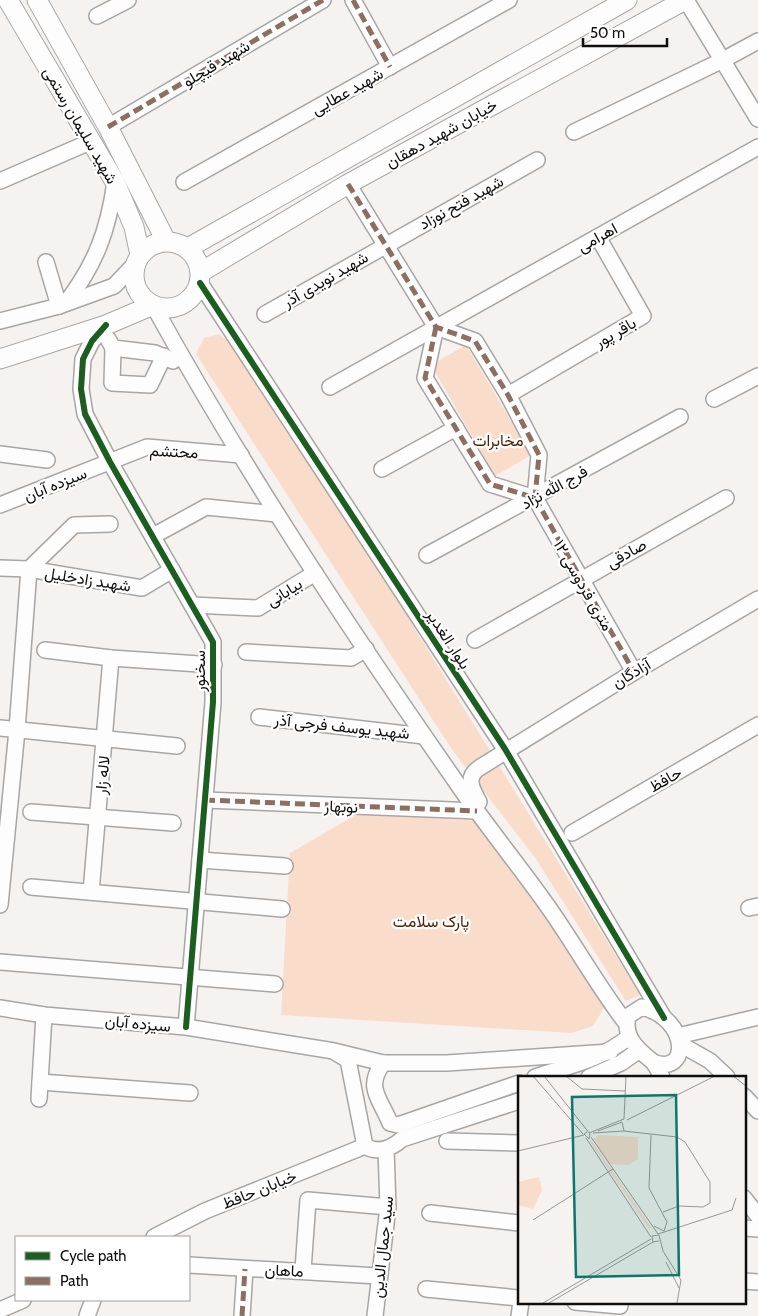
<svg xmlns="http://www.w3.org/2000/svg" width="758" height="1316" font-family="Cabin,Vazirmatn,sans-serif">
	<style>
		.green { fill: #fadccb }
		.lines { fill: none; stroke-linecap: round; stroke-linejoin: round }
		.minor-casing { stroke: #a8a6a5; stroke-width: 18 }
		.major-casing { stroke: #a8a6a5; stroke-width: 21 }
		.minor { stroke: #fefdfd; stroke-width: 15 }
		.major { stroke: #fefdfd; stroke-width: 19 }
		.quiet { stroke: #8d6e63; stroke-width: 5; stroke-dasharray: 10 5; stroke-linecap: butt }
		.cycleway-casing { stroke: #fff; stroke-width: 9 }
		.cycleway { stroke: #1b5e20; stroke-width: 6 }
		.labels { text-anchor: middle; stroke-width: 4.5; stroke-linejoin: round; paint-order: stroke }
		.street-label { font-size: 16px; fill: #100e0d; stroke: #fff }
		.park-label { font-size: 16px; fill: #522200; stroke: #fff }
		.inset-road { fill: none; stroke: #999795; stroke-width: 1 }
		.view { fill: #0f766e; fill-opacity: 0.15; stroke: #0f766e; stroke-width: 2.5 }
		.inset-edge { fill: none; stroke: #100e0d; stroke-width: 2.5 }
	</style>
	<rect width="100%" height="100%" fill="#f5f2f0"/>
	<g class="green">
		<path d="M219,334L234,346L259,390L364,546L640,995L626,1001L536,859L453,751L196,354L204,338Z"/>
		<path d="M466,345L531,455L495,476L431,365Z"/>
		<path d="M357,814L496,822L605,1006L593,1026L572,1033L281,1015L290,853Z"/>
	</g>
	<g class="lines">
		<g class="minor-casing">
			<g id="minor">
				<path d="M353,0L390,67"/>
				<path d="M686,0L758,119"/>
				<path d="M97,16L128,0"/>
				<path d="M108,127L323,0"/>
				<path d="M574,132L723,60L758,41"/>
				<path d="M0,181L92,141"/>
				<path d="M184,182L509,0"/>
				<path d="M348,184L436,327L475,341L508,395L539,455L535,498"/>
				<path d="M46,262L59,306"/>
				<path d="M200,283L505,749L664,1018"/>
				<path d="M66,303C96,263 108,231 115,182"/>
				<path d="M153,305C243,468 346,624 452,776C481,819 514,859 544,901C573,941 596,984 626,1023"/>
				<path d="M265,314L537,160"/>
				<path d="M0,321L59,306L114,286L135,264"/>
				<path d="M106,325L92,341L83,359L81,389L85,414L110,462L213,642V702L186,1027"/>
				<path d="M436,327L425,378L490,484L535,498"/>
				<path d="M108,339L113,348L155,353L173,361"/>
				<path d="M113,348L112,383L150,385L164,356"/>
				<path d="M330,387L758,147"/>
				<path d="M508,395L643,316L598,237"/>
				<path d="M714,399L758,376"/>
				<path d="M0,454L47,460"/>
				<path d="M382,469L456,428"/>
				<path d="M535,498L634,672"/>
				<path d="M0,505L147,447L241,455"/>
				<path d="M153,536L206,507L277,514"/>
				<path d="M427,555L680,417"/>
				<path d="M0,568L29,569L142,588L172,570"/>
				<path d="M192,605L258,608L315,573"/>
				<path d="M475,640L726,498"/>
				<path d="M45,650L111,658L214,665"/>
				<path d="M246,652L351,658L366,649"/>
				<path d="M259,717L424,736"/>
				<path d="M0,728L177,746"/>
				<path d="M205,800L477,811"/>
				<path d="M479,802C472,789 465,778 479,768L634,672L758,599"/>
				<path d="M31,812L173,823"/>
				<path d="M572,833L758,725"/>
				<path d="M200,860L285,866"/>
				<path d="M31,887L282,909"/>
				<path d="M91,892L111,658"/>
				<path d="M0,905L17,730L29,569L74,525L110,524"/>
				<path d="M749,908L758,906"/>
				<path d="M0,962L275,984"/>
				<path d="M0,1008L44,1015L186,1027L334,1051L383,1063H447L610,1052"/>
				<path d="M678,1036L758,1017"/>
				<path d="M680,1044L710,1061L727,1077"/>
				<path d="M335,1052L348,1060L365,1146C378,1154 392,1148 402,1139L519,1101"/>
				<path d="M653,1062C690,1077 690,1019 642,1007L628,1016C623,1037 637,1049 652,1061C656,1065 659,1072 662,1077"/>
				<path d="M383,1063C365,1088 380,1098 390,1123L398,1125L519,1083"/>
				<path d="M535,1077C571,1065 598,1061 629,1037"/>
				<path d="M589,1077L621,1063L638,1051"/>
				<path d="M40,1082L190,1093"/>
				<path d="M744,1096L758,1111"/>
				<path d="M39,1099L44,1015"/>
				<path d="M447,1141L519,1143"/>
				<path d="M744,1198L758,1216"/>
				<path d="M430,1213L519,1223"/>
				<path d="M744,1228L758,1229"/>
				<path d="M154,1237L205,1211L365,1146"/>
				<path d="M189,1265L378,1276"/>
				<path d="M303,1270L308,1200L388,1207"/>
				<path d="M744,1281L758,1282"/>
				<path d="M426,1289L519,1298"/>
				<path d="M575,1302L620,1306"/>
				<path d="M0,1310L23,1300"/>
				<path d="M87,1316L93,1300"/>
				<path d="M242,1316L245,1269"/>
				<path d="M375,1316L388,1207L386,1149"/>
				<path d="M519,1316L521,1302"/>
			</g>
		</g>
		<g class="major-casing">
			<g id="major">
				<path d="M8,0L115,182L134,227L140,255"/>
				<path d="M37,0L108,127L166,241"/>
				<circle cx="167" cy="275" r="33"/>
				<path d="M188,248L627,0"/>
				<path d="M201,272L348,184L685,0"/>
				<path d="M0,359L106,325L153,305"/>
			</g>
		</g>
		<use href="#minor" class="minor"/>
		<use href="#major" class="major"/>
		<g class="quiet">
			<path d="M353,0L390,67"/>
			<path d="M108,127L323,0"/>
			<path d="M348,184L436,327L475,341L508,395L539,455L535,498"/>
			<path d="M436,327L425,378L490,484L535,498"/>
			<path d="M535,498L634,672"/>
			<path d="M205,800L477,811"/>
			<path d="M242,1316L245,1269"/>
		</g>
		<g class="cycleway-casing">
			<g id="cycleway">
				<path d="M200,283L505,749L664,1018"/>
				<path d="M106,325L92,341L83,359L81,389L85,414L110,462L213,642V702L186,1027"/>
			</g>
		</g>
		<use href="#cycleway" class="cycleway"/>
	</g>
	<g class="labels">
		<g class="street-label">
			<text transform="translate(216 63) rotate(-31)" y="6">شهید قیچلو</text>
			<text transform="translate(347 91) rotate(-29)" y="6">شهید عطایی</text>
			<text transform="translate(81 125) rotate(60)" y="6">شهید سلیمان رستمی</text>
			<text transform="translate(441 133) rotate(-29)" y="6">خیابان شهید دهقان</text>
			<text transform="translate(461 202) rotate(-29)" y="6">شهید فتح نوزاد</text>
			<text transform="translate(597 237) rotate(-29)" y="6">اهرامی</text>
			<text transform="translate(325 279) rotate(-30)" y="6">شهید نویدی آذر</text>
			<text transform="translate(615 332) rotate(-30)" y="6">باقر پور</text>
			<text transform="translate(174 451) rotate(3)" y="6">محتشم</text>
			<text transform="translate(55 484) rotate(-22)" y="6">سیزده آبان</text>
			<text transform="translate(554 487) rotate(-29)" y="6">فرج الله نژاد</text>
			<text transform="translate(626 553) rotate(-29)" y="6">صادقی</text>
			<text transform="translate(88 579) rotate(9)" y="6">شهید زادخلیل</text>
			<text transform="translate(584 585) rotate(60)" y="6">۱۲ متری فردوسی</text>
			<text transform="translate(284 592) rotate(-32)" y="6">بیابانی</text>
			<text transform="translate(449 639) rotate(57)" y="6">بلوار الغدیر</text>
			<text transform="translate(199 671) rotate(-90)" y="6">سخنور</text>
			<text transform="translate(631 673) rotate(-31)" y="6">آزادگان</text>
			<text transform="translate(342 726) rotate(6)" y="6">شهید یوسف فرجی آذر</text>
			<text transform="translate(102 775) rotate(-84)" y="6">لاله زار</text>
			<text transform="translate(665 779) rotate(-30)" y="6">حافظ</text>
			<text transform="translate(341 806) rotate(2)" y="6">نوبهار</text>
			<text transform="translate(138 1023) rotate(5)" y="6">سیزده آبان</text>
			<text transform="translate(259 1189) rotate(-22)" y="6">خیابان حافظ</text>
			<text transform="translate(382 1247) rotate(-84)" y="6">سید جمال الدین</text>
			<text transform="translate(284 1270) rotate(2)" y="6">ماهان</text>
		</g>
		<g class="park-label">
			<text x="498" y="446">مخابرات</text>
			<text x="431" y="927">پارک سلامت</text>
		</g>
	</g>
	<g transform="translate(518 1076)">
		<rect width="228" height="228" fill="#f5f2f0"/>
		<path d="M81,59L120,61V83L110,89L91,88L76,63ZM73,64L133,151L132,154L71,65ZM21,101L24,114L15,133L0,129V106Z" fill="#fadccb"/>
		<path class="inset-road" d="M15,0L65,58M26,0L72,58L71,63L66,58L69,56M48,0L64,13L107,15M215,0L228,10M106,43L108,0M109,44L197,0M80,55L104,46L106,55M71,57L106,43M75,57L106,55L159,61L167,66L192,106V127L185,131L161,130L145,136M133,59L131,112L149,146L146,155L136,150M73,61L140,158M68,62L133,161M0,75L66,59M15,144L95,93M140,158L214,134L218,122M141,165L135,166L134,160L141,159L145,175L163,204L159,227M148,186L161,212M25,227L133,163M31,227L135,166"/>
		<path class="view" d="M158,19L161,199L58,201L54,21Z"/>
		<rect width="228" height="228" class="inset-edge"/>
	</g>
	<rect x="15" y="1236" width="175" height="65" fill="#ffffff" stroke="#9f9f9e"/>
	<rect x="25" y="1252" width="25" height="8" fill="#1b5e20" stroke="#9f9f9e"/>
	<text x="60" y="1261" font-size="15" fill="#100e0d">Cycle path</text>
	<rect x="25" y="1277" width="25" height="8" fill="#8d6e63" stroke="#9f9f9e"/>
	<text x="60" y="1286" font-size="15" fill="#100e0d">Path</text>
	<path d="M583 38v8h84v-8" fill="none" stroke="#100e0d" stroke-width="2.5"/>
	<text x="590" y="38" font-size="15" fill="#100e0d" stroke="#ffffff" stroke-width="4" paint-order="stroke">50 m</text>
</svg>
